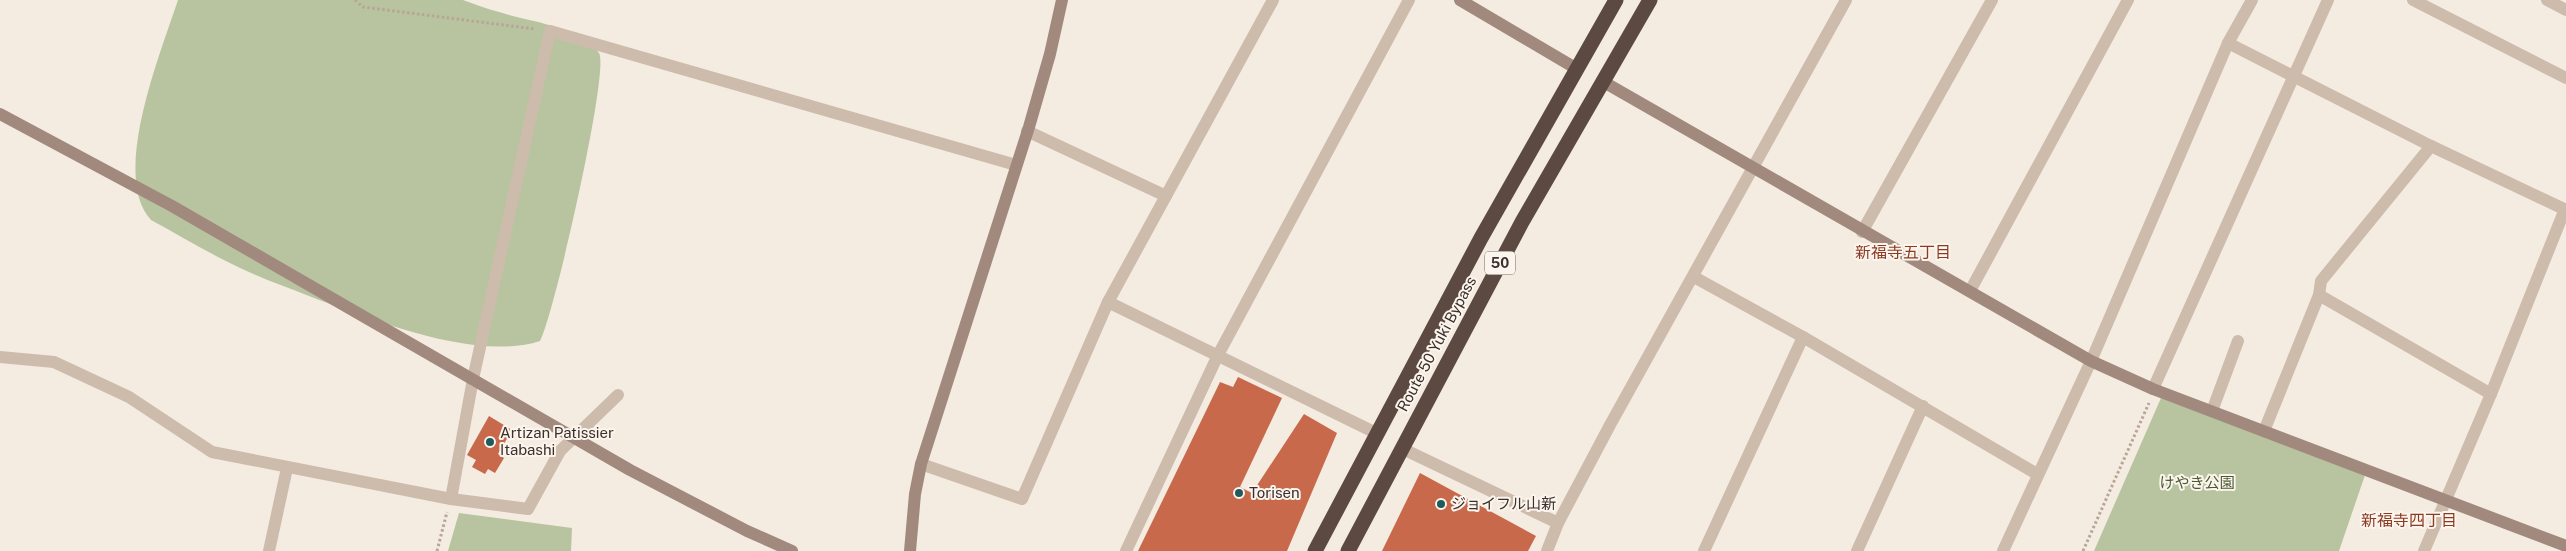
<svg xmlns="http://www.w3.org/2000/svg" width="2566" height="551" font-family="'Public Sans','Noto Sans JP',sans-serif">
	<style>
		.green { fill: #b8c4a0 }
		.building { fill: #c8694b }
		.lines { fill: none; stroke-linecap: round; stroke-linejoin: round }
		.path { stroke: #b9a596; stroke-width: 3; stroke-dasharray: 2.5 2.5; stroke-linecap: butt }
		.street { stroke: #cdbbac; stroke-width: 12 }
		.secondary { stroke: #a18a7d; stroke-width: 12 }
		.highway { stroke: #5c4a42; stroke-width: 15 }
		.poi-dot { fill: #1f5a5e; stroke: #fbf5ee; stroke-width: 2 }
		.labels { text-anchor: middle; stroke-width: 4; stroke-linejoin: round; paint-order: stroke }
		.shield { fill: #fbf5ee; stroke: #756b66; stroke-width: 1 }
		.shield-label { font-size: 14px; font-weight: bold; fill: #3b302b }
		.street-label { font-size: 15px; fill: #3b302b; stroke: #fbf5ee }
		.poi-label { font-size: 15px; fill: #3b302b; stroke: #fbf5ee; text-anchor: start }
		.park-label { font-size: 15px; fill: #4a5a2e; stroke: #fbf5ee }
		.neighbourhood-label { font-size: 16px; fill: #8c3b22; stroke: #fbf5ee }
	</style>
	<rect width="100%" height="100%" fill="#f4ebe1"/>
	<g class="green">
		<path d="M178,0H463C475,4 487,9 499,12C526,21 584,27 599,53C610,70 554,315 540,341C476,362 370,319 309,296C289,288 268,281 249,272C215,257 184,238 151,220C110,176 161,52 178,0Z"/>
		<path d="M2161,398L2365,475L2339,551H2094Z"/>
		<path d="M459,513L572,528L571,551H448Z"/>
	</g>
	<g class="building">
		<path d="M1238,377L1282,398L1240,487L1252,493L1304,414L1337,433L1287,551H1138L1220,382L1233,387Z"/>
		<path d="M489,416L512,430L498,454L504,458L495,473L488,469L485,474L472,467L476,460L467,455Z"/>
		<path d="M1420,473L1536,536L1528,551H1382Z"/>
	</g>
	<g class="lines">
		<g class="path">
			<path d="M355,0L363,7L535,29"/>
			<path d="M437,551L447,512"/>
			<path d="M2083,551L2149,403"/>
		</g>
		<g class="street">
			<path d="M2413,0L2566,78"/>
			<path d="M2547,0L2566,10"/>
			<path d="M2228,43L2431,146L2566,210"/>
			<path d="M1027,131L1166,196"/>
			<path d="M1862,232L1992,0"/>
			<path d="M1694,277L1803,337L2037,474"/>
			<path d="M1970,291L2128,0"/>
			<path d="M2319,295L2491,394"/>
			<path d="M1108,302L1376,433"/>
			<path d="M0,357L54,362L129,397L212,452L451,499L528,509L560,451L618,395"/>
			<path d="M2153,389L2328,0"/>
			<path d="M2212,411L2238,341"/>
			<path d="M2264,431L2319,295L2321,281L2431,146"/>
			<path d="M1401,448L1558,523"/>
			<path d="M921,464L1022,499L1108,302L1273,0"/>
			<path d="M451,499L473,379L550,31L1016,165"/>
			<path d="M269,551L287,468"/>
			<path d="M1126,551L1218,355L1409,0"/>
			<path d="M1547,551L1558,523L1610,425L1846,0"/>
			<path d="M1704,551L1803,337"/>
			<path d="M1857,551L1923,406"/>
			<path d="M2003,551L2091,361L2228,43L2252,0"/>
			<path d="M2424,551L2491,394L2565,209"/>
		</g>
		<g class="secondary">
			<path d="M1460,0L1577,69"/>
			<path d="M1602,81L2091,361L2153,389L2566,546"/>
			<path d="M0,114L172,206L630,470L747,531L792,551"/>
			<path d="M910,551L915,494L921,464L1029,127L1050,54L1062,0"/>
		</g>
		<g class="highway">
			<path d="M1315,551L1481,238L1616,0"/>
			<path d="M1348,551L1522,222L1650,0"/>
		</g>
	</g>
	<g class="poi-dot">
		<circle cx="490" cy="442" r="5"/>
		<circle cx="1239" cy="493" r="5"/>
		<circle cx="1441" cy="504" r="5"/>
	</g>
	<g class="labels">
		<rect class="shield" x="1485" y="251.5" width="30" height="23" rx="4"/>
		<g class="shield-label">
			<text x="1500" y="268">50</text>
		</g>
		<g class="street-label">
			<text transform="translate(1437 344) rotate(-62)" y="5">Route 50 Yuki Bypass</text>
		</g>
		<g class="poi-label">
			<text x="500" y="438">Artizan Patissier<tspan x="500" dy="17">Itabashi</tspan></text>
			<text x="1249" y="498">Torisen</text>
			<text x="1451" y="509">ジョイフル山新</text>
		</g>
		<g class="park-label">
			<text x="2197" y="488">けやき公園</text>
		</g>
		<g class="neighbourhood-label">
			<text x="1903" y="258">新福寺五丁目</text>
			<text x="2409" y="526">新福寺四丁目</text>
		</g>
	</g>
</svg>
